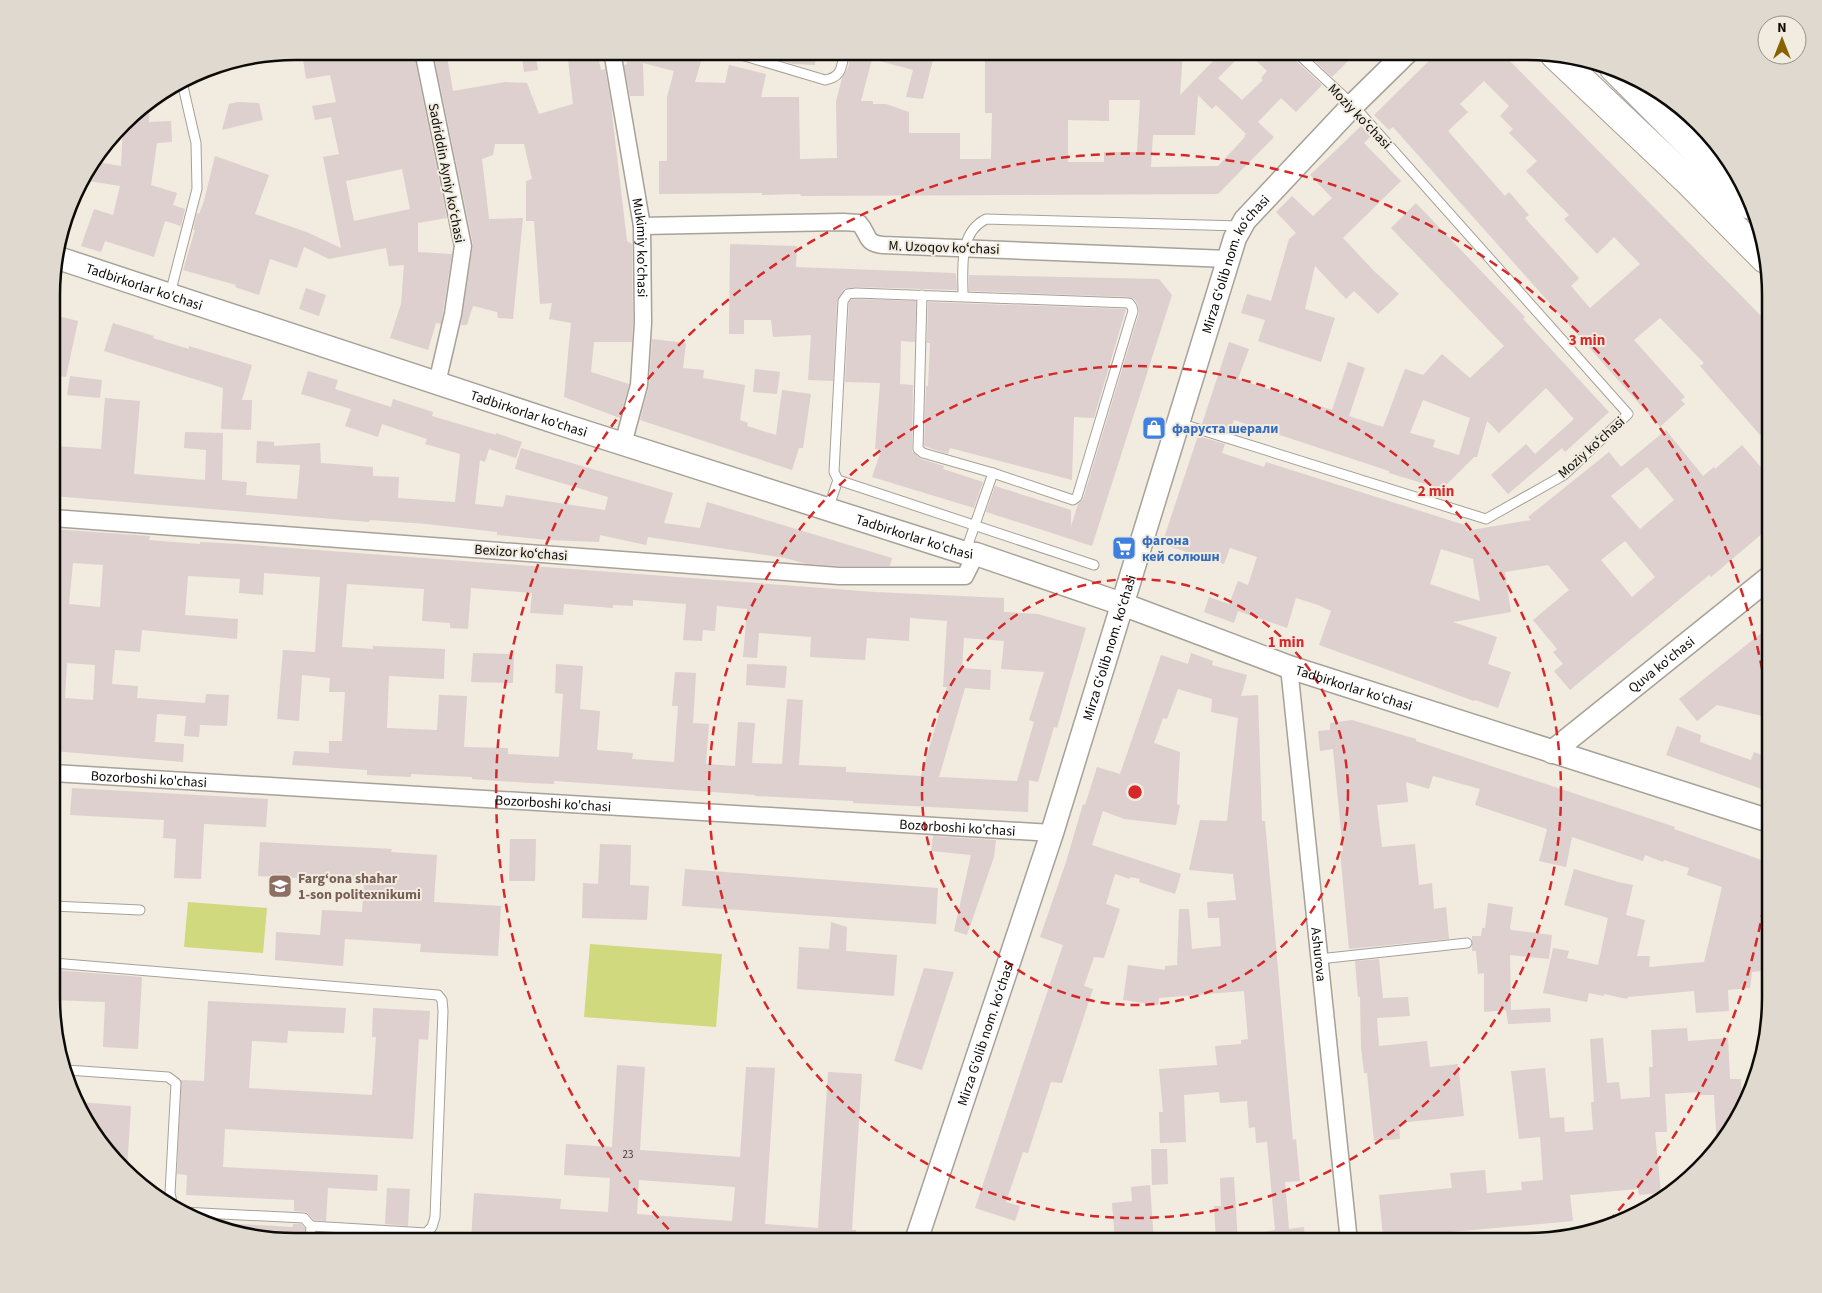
<svg xmlns="http://www.w3.org/2000/svg" width="1822" height="1293" font-family="'Source Sans 3',sans-serif">
	<style>
		.park { fill: #d0d97d }
		.building { fill: #ded0ce; fill-rule: evenodd }
		.lines { fill: none; stroke-linecap: round; stroke-linejoin: round }
		.lane-casing { stroke: #a7a197; stroke-width: 11 }
		.street-casing { stroke: #a7a197; stroke-width: 19 }
		.secondary-casing { stroke: #a7a197; stroke-width: 25 }
		.highway-casing { stroke: #a7a197; stroke-width: 30 }
		.lane { stroke: #fff; stroke-width: 9 }
		.street { stroke: #fff; stroke-width: 16 }
		.secondary { stroke: #fff; stroke-width: 22 }
		.highway { stroke: #fff; stroke-width: 28 }
		.ring { fill: none; stroke: #d62828; stroke-width: 2.5; stroke-dasharray: 9 6 }
		.labels { text-anchor: middle; stroke-width: 4; stroke-linejoin: round; paint-order: stroke }
		.number-label { font-size: 11px; fill: #413c3a }
		.street-label { font-size: 14px; fill: #0d0b08; stroke: #f1ebe0 }
		.shop-label { font-size: 14px; font-weight: bold; fill: #366cbe; stroke: #f1ebe0; text-anchor: start }
		.education-label { font-size: 14px; font-weight: bold; fill: #785e54; stroke: #f1ebe0; text-anchor: start }
		.rim { fill: none; stroke: #0d0b08; stroke-width: 2.5 }
		.centre { fill: #d62828; stroke: #f1ebe0; stroke-width: 2.5 }
		.ring-label { font-size: 15px; text-anchor: middle; font-weight: bold; fill: #d62828; stroke: #f1ebe0; stroke-width: 4; stroke-linejoin: round; paint-order: stroke }
	</style>
	<rect width="100%" height="100%" fill="#f1ebe0"/>
	<g class="park">
		<path d="M188,902L267,908L263,953L184,947Z"/>
		<path d="M590,944L722,954L716,1027L584,1017Z"/>
	</g>
	<g class="building">
		<path d="M337,51H413L447,218L418,223V252L452,254L441,324L436,323L428,350L390,338L401,304L404,265L389,266L386,248L329,259L304,247L297,268L270,259L259,295L235,287L236,285L183,270L195,230H193L197,213L199,214L204,201L215,156L269,175L255,214L309,233L341,248L323,157L339,154L331,117L315,120L312,106L336,102L330,75L306,79L303,59L337,53ZM402,169L410,209L354,221L346,181Z"/>
		<path d="M433,51H446L453,91L505,82L527,83L539,114L573,104L567,51H597L601,70L605,69L610,97L627,241L632,244L633,323L632,342H594L591,372L629,384L620,418L564,397L571,323L549,319L552,303L540,304L534,221H526V181L532,179L524,144H495L493,155L482,159L489,219L523,218L513,319L498,318L497,312L473,306L467,325H461L473,244Z"/>
		<path d="M521,51H535L538,70L524,72Z"/>
		<path d="M622,51H681L702,58L695,82L725,83L729,65L766,74L761,97H799L800,159L837,158L836,102L842,78L848,68L851,51L935,52L923,99L906,97L913,70L872,59L861,101H873V104H886L909,112V133H960V159H991L992,113H985V52H1183L1180,95L1222,52H1244L1218,78L1242,100L1263,80L1261,78L1267,71L1247,52H1290L1292,57L1322,85L1296,112L1281,98L1258,122L1274,137L1218,194L801,196L800,194L762,195V193L659,194V161H667V97L674,71L643,63L644,96H630L624,65L627,64L626,58H623ZM1198,95L1212,109L1216,105L1246,134L1244,136L1245,137L1218,166L1151,167L1153,135H1195ZM1109,100H1140L1137,152H1104V162H1068V120L1109,121Z"/>
		<path d="M772,51H816L815,65L793,64L772,58Z"/>
		<path d="M1305,52H1357L1332,77Z"/>
		<path d="M1438,52H1501L1770,325V425L1760,435L1700,366L1704,363L1660,318L1634,340L1685,397L1681,400L1685,404L1660,427L1393,127L1389,130L1374,115ZM1484,81L1509,106L1500,116L1513,129L1509,133L1537,161L1526,171L1569,215L1564,219L1597,254L1614,237L1640,264L1590,308L1571,286L1579,278L1525,218L1529,215L1509,192L1505,196L1448,131L1468,112L1460,104Z"/>
		<path d="M150,102L149,122L171,121L172,142L157,143L151,185L177,193L173,205L185,209L181,226L165,221L154,257L105,241L101,252L81,246L94,209L113,215L120,186L82,180L96,162L121,166L123,126L134,112Z"/>
		<path d="M238,102L259,103L263,120L222,130L229,104Z"/>
		<path d="M1361,126L1371,136L1364,143L1401,181L1343,238L1374,271L1399,294L1378,314L1354,291L1346,299L1315,266L1305,309L1335,318L1321,362L1258,341L1265,320L1241,313L1247,294L1271,301L1289,239L1296,233L1276,212L1292,196L1313,216L1332,198L1310,175Z"/>
		<path d="M1416,203L1525,317L1523,319L1609,412L1565,452L1562,448L1508,494L1491,475L1526,444L1535,454L1574,419L1546,388L1499,433L1487,421L1477,457H1474L1442,489L1389,473V471L1234,420L1229,432L1202,424L1229,342L1249,349L1238,379L1332,410L1348,362L1365,368L1349,416L1383,427L1405,369L1423,375L1442,354L1470,378L1504,346L1391,228ZM1423,400L1470,418L1459,455L1433,447L1435,440L1410,433Z"/>
		<path d="M730,244L797,246L796,267L954,273L956,274L957,290L856,287L844,289L837,301L833,381L808,380L811,335L773,337L771,320H744V334H729Z"/>
		<path d="M969,275L1159,279L1172,295L1092,546L986,512L995,486L1071,510V526L1078,504L1083,499L1139,313L1138,305L1134,299L1129,297L969,291Z"/>
		<path d="M306,288L326,295L319,316L299,309Z"/>
		<path d="M856,299L916,301L915,342L901,341L900,384L913,385L912,451L921,459L944,466L943,469L983,482L974,508L872,477L881,450L875,449L880,383L845,382L849,303L851,300Z"/>
		<path d="M928,302L1126,309L1094,418L1074,417L1072,480L950,448L948,454L924,446L926,386H928L930,343H927Z"/>
		<path d="M53,315L78,321L66,377L53,375Z"/>
		<path d="M113,323L154,336L153,338L189,349V346L252,365L242,400H252L251,430L221,429L223,388L104,351Z"/>
		<path d="M652,339L686,343L683,368L704,370L703,378L745,385L740,420L748,423L747,426L776,435L782,390L811,394L803,448H799L792,470L640,420L649,386Z"/>
		<path d="M755,369L780,372L777,394L753,392Z"/>
		<path d="M308,371L338,380L335,389L391,407L393,399L433,412L432,416L496,435V433L522,442L516,458L489,449L485,462L480,460L475,504L503,507L506,495L605,510L608,497L515,469L521,448L673,493L664,523L700,528L707,502L892,558L890,566H839L807,564L785,558L648,537L646,545L600,535L599,542L548,540L497,535V532L427,524L370,520L369,522L53,496L55,446L101,449L105,398L140,401L134,474L205,480L206,450L184,448L185,432L223,433L222,480L247,482L246,495L297,499L300,465L256,463L257,441L274,442V446L320,443L321,463L373,467V476L399,477L398,498L455,502L460,454L425,444L427,439L382,424L378,437L345,426L351,409L301,394Z"/>
		<path d="M70,376L102,380L100,398L67,395Z"/>
		<path d="M1666,430L1703,476L1714,467L1715,469L1742,445L1770,478V527L1711,577L1709,575L1570,690L1554,671L1563,664L1553,652L1557,649L1533,620L1569,590L1548,565L1505,572L1511,612L1453,622L1497,637L1488,664L1511,672L1498,708L1475,700L1474,701L1319,645L1331,611L1318,605L1296,598L1287,628L1238,611L1234,623L1204,612L1209,597L1229,604L1238,581L1248,585L1257,557L1230,548L1224,564L1162,544L1198,436L1225,444L1222,453L1264,467L1266,462L1471,527L1465,531L1531,520L1528,517L1609,452L1621,467ZM1647,467L1674,500L1640,529L1611,496ZM1625,541L1655,577L1632,597L1601,560ZM1441,549L1473,559L1480,601L1430,584Z"/>
		<path d="M53,529L150,536L149,540L200,544V542L239,544L875,592L1004,598V612L1038,614L1086,628L1057,728L1054,727L1038,782L1029,780L1028,812L853,803V801L755,796V795L554,781V784L529,783L472,779V777L411,774V777L367,775V770L292,765L294,751L329,753V741H342L345,692H329L330,678L302,675L299,721L277,719L283,650L315,652L320,577L264,573L263,595L239,593L240,579L188,576L185,615L238,619L237,639L142,630L140,652L115,650L112,684L138,686L137,698L205,703L206,694L229,695L227,726L200,725L199,737L184,736L186,716L157,714L155,742L184,744L183,762L53,751ZM73,563L103,565L100,607L69,604ZM347,584L424,589L422,621L450,623V628L468,629L471,588L532,593L530,613L563,615L564,604L613,608V605L633,606V600L686,604L683,640L702,641L703,630L715,631L717,606L747,609L743,657L757,658L759,633L811,637L810,657L865,660L867,638L909,641L910,618L947,621L943,687H947L921,776L846,772V767L799,765L803,700L787,699L782,764L752,763L755,723L738,722L735,766L706,764L709,724L693,723L696,673L675,672L672,706H678L674,762L632,759L633,753L597,750L600,711L580,709L583,666L556,664L555,693L563,694L559,757L508,754V748L464,747L467,696L439,695L437,730L387,728L389,676L444,679L445,649L373,646V649L342,647ZM964,638L1004,641L1001,669L1044,672L1029,720L1034,722L1017,781L939,777L965,688L990,690L991,670L962,668ZM67,663L95,665L93,700L65,698Z"/>
		<path d="M1770,626V718L1717,705L1697,721L1679,699Z"/>
		<path d="M473,653L514,654L513,683L471,682Z"/>
		<path d="M1191,653L1213,661L1212,665L1247,675L1241,696L1258,695L1262,821H1265L1293,1140L1296,1139L1300,1181L1285,1182L1289,1229L1304,1227L1305,1242H1263V1232L1275,1230L1267,1142L1256,1143L1255,1127L1249,1128L1247,1101L1220,1103L1219,1092L1184,1095L1186,1142L1160,1143L1159,1112H1163L1159,1069L1217,1065L1215,1046L1241,1044V1040L1248,1039L1244,991L1159,998L1158,1005L1123,1000L1128,965L1165,970V966L1177,965L1179,909H1189L1192,949L1221,946L1219,918H1208L1207,902L1236,900L1233,874L1189,870L1200,820L1227,821L1238,718L1211,712L1212,699L1178,689L1167,719L1163,718L1154,743L1180,752L1177,804L1180,805L1176,825L1124,819L1103,811L1092,845L1181,874L1175,894L1139,882L1140,879L1130,877V879L1115,874L1106,904L1120,909L1104,958L1094,957L1084,986L1093,989L1062,1083L1051,1082L1028,1153L1023,1152L1006,1202L1020,1206L1015,1221L975,1208L1063,945L1040,937L1066,862L1083,804L1085,805L1097,767L1120,774L1161,655L1188,664Z"/>
		<path d="M747,664L787,666L785,688L746,685Z"/>
		<path d="M1352,720L1416,739V741L1675,827L1674,829L1770,863V970L1752,972L1750,988L1728,990L1729,1011L1696,1013L1694,991L1628,997L1627,999L1604,994V996L1589,993L1587,1002L1543,993L1553,948L1569,951L1567,958L1598,965L1608,918L1564,905L1574,869L1618,882L1633,885L1626,915L1645,920L1637,956H1650L1649,967L1704,962L1722,887L1687,875L1689,868L1664,860L1663,862L1645,855L1643,861L1572,837L1566,867L1539,861L1547,829L1475,805L1480,789L1433,776L1429,789L1406,782L1408,802L1377,805L1382,847L1415,844L1419,885L1432,883L1434,909L1446,907L1449,939L1349,949L1340,851H1343L1333,749L1320,751L1318,731L1330,730V723Z"/>
		<path d="M1677,726L1701,735L1700,742L1751,760L1754,752L1770,758V792L1666,755Z"/>
		<path d="M72,788L268,799L266,827L204,824L201,879L174,878L176,839L163,838L164,820L70,815Z"/>
		<path d="M933,836L996,840L994,857L967,935L954,931L971,855L931,851Z"/>
		<path d="M510,839H536L535,881H509Z"/>
		<path d="M260,842L392,849L391,852L437,855L434,902L501,906L498,956L420,952L421,944L345,939L343,966L275,960L276,932L320,935L322,910L362,912L364,881L258,876Z"/>
		<path d="M600,844L631,845L630,885L649,886L647,920L582,918L583,883L598,884Z"/>
		<path d="M685,869L938,888L936,924L682,906Z"/>
		<path d="M1488,903L1513,907L1510,928L1511,930L1552,935L1549,959L1510,955L1511,1010L1550,1008L1551,1022L1508,1024L1506,1010L1484,1012V973L1478,974L1476,951H1472V936H1481L1482,928H1485Z"/>
		<path d="M831,922L847,927L846,951L897,955L894,996L797,989L799,947L829,949Z"/>
		<path d="M1379,959L1383,998L1408,997L1410,1016L1377,1018L1379,1046L1427,1041L1430,1067L1458,1064L1464,1116L1399,1123L1400,1139L1374,1141L1367,1073H1364L1361,1048L1360,997H1358L1355,961Z"/>
		<path d="M924,968L954,972L922,1070L894,1061Z"/>
		<path d="M55,970L142,977L138,1049L103,1047L105,1002L53,1000Z"/>
		<path d="M208,1001L346,1008L344,1033L288,1031L287,1043L252,1041L249,1088L372,1095L376,1037H372L373,1008L430,1011L428,1040L419,1039L413,1139L225,1129L223,1167L378,1175L377,1191L328,1188L326,1221L314,1220L306,1212L294,1211V1200L186,1195L187,1175L177,1174L181,1080L204,1081Z"/>
		<path d="M1687,1028L1688,1041L1728,1038L1730,1079H1741L1742,1109L1717,1149L1714,1095H1700V1092L1665,1094L1667,1132H1655L1661,1193L1639,1195L1638,1189L1570,1195L1573,1221L1383,1238L1379,1195L1452,1188L1450,1173L1485,1170L1487,1193L1522,1190L1521,1182L1543,1180L1540,1137L1519,1139L1511,1071L1545,1068L1550,1118L1564,1117L1565,1132L1593,1130L1591,1102H1594L1590,1039L1603,1038L1607,1083L1619,1082L1621,1099L1650,1097L1649,1067H1653L1651,1030Z"/>
		<path d="M617,1065L645,1067L640,1150L740,1157L746,1067L775,1068L765,1224L818,1228L828,1072L862,1074L852,1230H856V1241H585L558,1240V1241H471L474,1193L561,1199L560,1209L608,1212L610,1178L564,1175L566,1144L612,1147ZM639,1180L735,1187L732,1221L637,1214Z"/>
		<path d="M78,1102L131,1106L127,1170L84,1120Z"/>
		<path d="M1151,1149H1167L1168,1184L1152,1185Z"/>
		<path d="M1234,1177L1238,1242H1216L1214,1206H1221L1220,1178Z"/>
		<path d="M1150,1185L1154,1242H1115L1112,1203L1132,1201L1131,1187Z"/>
		<path d="M387,1188L410,1189L408,1226L385,1224Z"/>
		<path d="M238,1224L293,1227V1224H301L305,1228L304,1241H279L237,1232Z"/>
		<path d="M317,1233H326L325,1241H316Z"/>
		<path d="M385,1237L408,1238L407,1241H384Z"/>
	</g>
	<g class="lines">
		<g class="lane-casing">
			<g id="lane">
				<path d="M728,51L825,80C843,77 841,66 845,51"/>
				<path d="M170,294L197,189L196,143L182,82"/>
				<path d="M922,295L918,449L923,453L993,473L1073,500L1077,497L1133,311L1132,307L1129,303L856,293L848,294L843,301L834,472L838,480L1094,565"/>
				<path d="M963,296C963,269 958,233 986,219L1240,226"/>
				<path d="M1179,423L1486,519L1564,475L1628,414L1353,105L1296,52"/>
				<path d="M828,509L838,480"/>
				<path d="M965,553L993,473"/>
				<path d="M53,906L140,910"/>
				<path d="M1319,959L1467,943"/>
				<path d="M53,963L438,995L442,1000L443,1011L435,1217L432,1227L426,1233L311,1226"/>
				<path d="M67,1070L168,1077L176,1083L170,1193L173,1207"/>
				<path d="M173,1207L182,1212L304,1218L311,1226L310,1241"/>
			</g>
		</g>
		<g class="street-casing">
			<g id="street">
				<path d="M423,51L463,246L453,314L437,383"/>
				<path id="s1" d="M612,51L642,226L643,323L639,385L623,444"/>
				<path d="M642,226L843,222L859,223C870,235 864,243 883,245L1228,259"/>
				<path d="M53,518L839,576H965L976,554"/>
				<path id="s2" d="M1289,667L1349,1242"/>
				<path id="s3" d="M53,773L1052,833"/>
			</g>
		</g>
		<g class="secondary-casing">
			<g id="secondary">
				<path id="s4" d="M55,257L570,427L965,553L976,554L1122,604L1289,667L1770,821"/>
				<path id="s5" d="M1552,752L1770,577"/>
				<path id="s6" d="M916,1241L1052,833L1235,238L1245,220L1353,105L1407,52"/>
			</g>
		</g>
		<g class="highway-casing">
			<g id="highway">
				<path d="M1555,55L1686,179L1765,259"/>
				<path d="M1614,68L1750,205"/>
			</g>
		</g>
		<use href="#lane" class="lane"/>
		<use href="#street" class="street"/>
		<use href="#secondary" class="secondary"/>
		<use href="#highway" class="highway"/>
	</g>
	<g class="ring">
		<circle cx="1135" cy="792" r="213"/>
		<circle cx="1135" cy="792" r="426"/>
		<path d="M1770 864A639 639 0 0 1 1610 1220M679 1240A639 639 0 1 1 1770 720"/>
	</g>
	<defs>
		<g id="shop-square" transform="scale(1.25)"><rect x="-9" y="-9" width="18" height="18" rx="4" fill="#3f7fe0" stroke="#f1ebe0"/><path d="M-5-2.5h2.3a2.7 3.5 0 0 1 5.4 0H5L5.5 6h-11ZM-1.5-2.5h3a1.5 2.3 0 0 0-3 0Z" fill="#fff"/></g>
		<g id="supermarket-square" transform="scale(1.25)"><rect x="-9" y="-9" width="18" height="18" rx="4" fill="#3f7fe0" stroke="#f1ebe0"/><path d="M-6-5.5h2.5l.6 2H6L4.5 2H-2.5L-4.4-4H-6ZM-1.5 3.2a1.3 1.3 0 1 0 .1 0ZM3 3.2a1.3 1.3 0 1 0 .1 0Z" fill="#fff"/></g>
		<g id="university-square" transform="scale(1.25)"><rect x="-9" y="-9" width="18" height="18" rx="4" fill="#8d6e63" stroke="#f1ebe0"/><path d="M0-5L7-2L0 1L-7-2ZM-4 1L0 2.5L4 1V4Q0 6-4 4Z" fill="#fff"/></g>
	</defs>
	<g fill-rule="evenodd">
		<use href="#shop-square" x="1154" y="428"/>
		<use href="#supermarket-square" x="1124" y="548"/>
		<use href="#university-square" x="280" y="886"/>
	</g>
	<g class="labels">
		<g class="number-label">
			<text x="628" y="1158">23</text>
		</g>
		<g class="street-label">
			<text transform="translate(1360 116) rotate(46)" y="5">Moziy koʻchasi</text>
			<text transform="translate(447 173) rotate(79)" y="5">Sadriddin Ayniy koʻchasi</text>
			<text transform="translate(944 247) rotate(2)" y="5">M. Uzoqov koʻchasi</text>
			<text dy="5" stroke="none"><textPath href="#s1" startOffset="199">Mukimiy ko'chasi</textPath></text>
			<text dy="5" stroke="none"><textPath href="#s6" startOffset="1029">Mirza G‘olib nom. ko‘chasi</textPath></text>
			<text dy="5" stroke="none"><textPath href="#s4" startOffset="94">Tadbirkorlar ko'chasi</textPath></text>
			<text dy="5" stroke="none"><textPath href="#s4" startOffset="499">Tadbirkorlar ko'chasi</textPath></text>
			<text transform="translate(1591 447) rotate(-42)" y="5">Moziy koʻchasi</text>
			<text dy="5" stroke="none"><textPath href="#s4" startOffset="904">Tadbirkorlar ko'chasi</textPath></text>
			<text transform="translate(521 552) rotate(4)" y="5">Bexizor koʻchasi</text>
			<text dy="5" stroke="none"><textPath href="#s6" startOffset="624">Mirza G‘olib nom. ko‘chasi</textPath></text>
			<text dy="5" stroke="none"><textPath href="#s5" startOffset="140">Quva ko'chasi</textPath></text>
			<text dy="5" stroke="none"><textPath href="#s4" startOffset="1369">Tadbirkorlar ko'chasi</textPath></text>
			<text dy="5" stroke="none"><textPath href="#s3" startOffset="96">Bozorboshi ko'chasi</textPath></text>
			<text dy="5" stroke="none"><textPath href="#s3" startOffset="501">Bozorboshi ko'chasi</textPath></text>
			<text dy="5" stroke="none"><textPath href="#s3" startOffset="906">Bozorboshi ko'chasi</textPath></text>
			<text dy="5" stroke="none"><textPath href="#s2" startOffset="289">Ashurova</textPath></text>
			<text dy="5" stroke="none"><textPath href="#s6" startOffset="219">Mirza G‘olib nom. ko‘chasi</textPath></text>
		</g>
		<g class="shop-label">
			<text x="1172" y="433">фаруста шерали</text>
			<text x="1142" y="545">фагона<tspan x="1142" dy="16">кей солюшн</tspan></text>
		</g>
		<g class="education-label">
			<text x="298" y="883">Farg‘ona shahar<tspan x="298" dy="16">1-son politexnikumi</tspan></text>
		</g>
	</g>
	<path d="M0 0H1822V1293H0ZM295 60H1527A235 235 0 0 1 1762 295V998A235 235 0 0 1 1527 1233H295A235 235 0 0 1 60 998V295A235 235 0 0 1 295 60Z" fill="#dfd9cf" fill-rule="evenodd"/>
	<path class="rim" d="M295 60H1527A235 235 0 0 1 1762 295V998A235 235 0 0 1 1527 1233H295A235 235 0 0 1 60 998V295A235 235 0 0 1 295 60Z"/>
	<circle cx="1135" cy="792" r="8" class="centre"/>
	<g class="ring-label">
		<text x="1587" y="345">3 min</text>
		<text x="1436" y="496">2 min</text>
		<text x="1286" y="647">1 min</text>
	</g>
	<g transform="translate(1782 40)"><circle r="24" fill="#f1ebe0" stroke="#96918a"/>
	<path d="M0-4L9 19L0 12L-9 19Z" fill="#876300"/>
	<text y="-8" font-size="14" font-weight="bold" text-anchor="middle" fill="#0d0b08">N</text>
	</g>
</svg>
